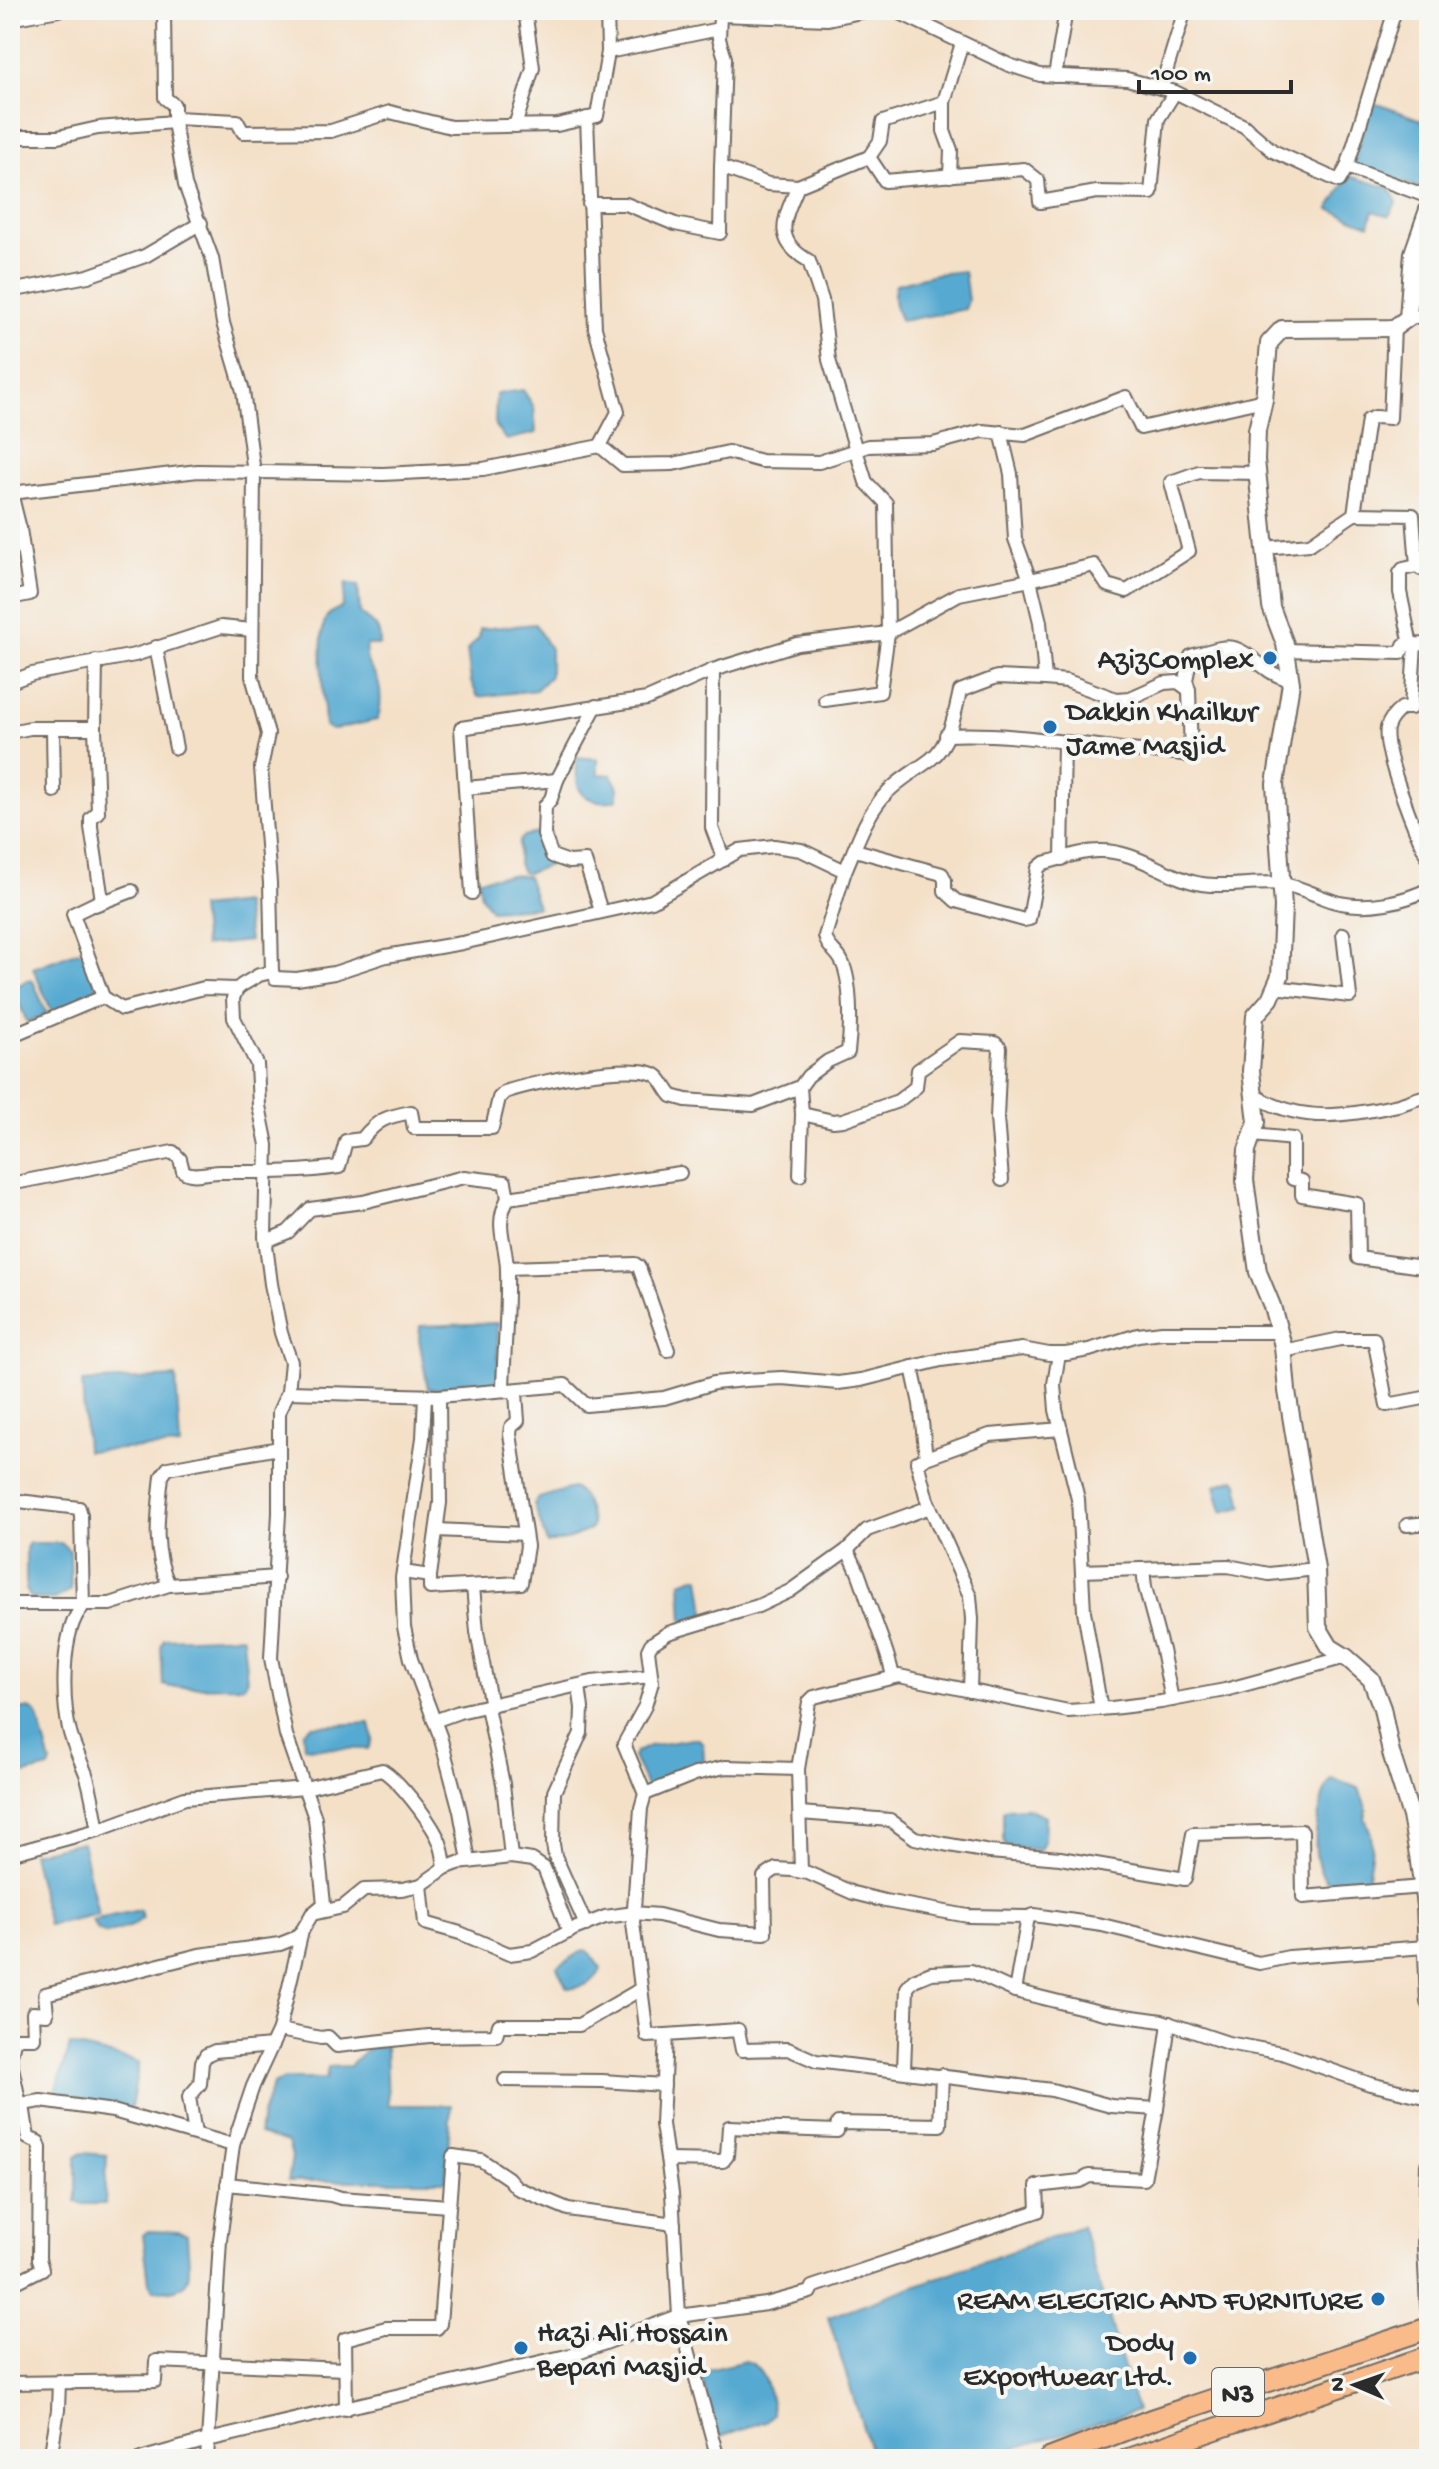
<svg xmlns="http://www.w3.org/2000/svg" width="1439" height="2469" font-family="'Gochi Hand',sans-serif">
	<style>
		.water { fill: #56aad2; stroke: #406a7e; stroke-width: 2 }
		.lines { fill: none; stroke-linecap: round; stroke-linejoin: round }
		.minor-casing { stroke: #716a62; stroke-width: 16 }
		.tertiary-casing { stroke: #716a62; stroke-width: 20 }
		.trunk-casing { stroke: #716a62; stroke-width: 24 }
		.minor { stroke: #fff; stroke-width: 12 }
		.tertiary { stroke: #fff; stroke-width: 16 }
		.trunk { stroke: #fabb8b; stroke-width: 20 }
		.poi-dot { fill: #1f6fb2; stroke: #f6f6f2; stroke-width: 3 }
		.labels { text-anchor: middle; stroke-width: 8; stroke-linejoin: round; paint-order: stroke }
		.shield { fill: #f6f6f2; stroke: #686867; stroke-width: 2 }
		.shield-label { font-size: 28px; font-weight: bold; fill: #2b2b2b }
		.poi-label { font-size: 30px; fill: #2b2b2b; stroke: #f6f6f2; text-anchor: end }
	</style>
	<rect width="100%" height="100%" fill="#f6f6f2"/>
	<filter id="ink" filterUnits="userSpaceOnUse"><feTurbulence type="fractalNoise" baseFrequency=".0125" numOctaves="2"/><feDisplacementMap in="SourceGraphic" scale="16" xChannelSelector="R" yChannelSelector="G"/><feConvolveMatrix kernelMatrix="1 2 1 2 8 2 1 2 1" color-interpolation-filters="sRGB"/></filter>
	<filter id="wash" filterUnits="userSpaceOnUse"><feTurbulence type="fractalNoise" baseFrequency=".006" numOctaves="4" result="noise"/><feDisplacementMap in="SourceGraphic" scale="32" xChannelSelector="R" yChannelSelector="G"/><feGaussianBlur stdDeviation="1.8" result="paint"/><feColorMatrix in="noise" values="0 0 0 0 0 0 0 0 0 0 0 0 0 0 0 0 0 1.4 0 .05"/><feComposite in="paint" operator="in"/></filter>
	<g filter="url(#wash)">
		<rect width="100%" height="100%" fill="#f4e0c7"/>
		<g class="water">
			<path d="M1371,104L1381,105L1429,123V176L1423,189L1357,167L1353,163Z"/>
			<path d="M1349,176L1390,188L1397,202L1389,216L1373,211L1369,225L1329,209Z"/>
			<path d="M964,271L968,301L965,309L901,321C895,310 892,296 896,284L935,274Z"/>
			<path d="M523,390L534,407L536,433L506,440L495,426L496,394Z"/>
			<path d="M346,583L358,586L360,613C373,627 380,622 380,645H367C364,659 368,665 375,675C382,686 382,709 377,720L332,730L325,726C324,703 317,636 326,618C329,612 336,610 342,607Z"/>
			<path d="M535,624L550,649V676L536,690L478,697L471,682L467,650L479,638L480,629Z"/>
			<path d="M577,757L598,759V774L612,775L618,788V799C611,802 606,802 598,801C574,797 576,778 577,757Z"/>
			<path d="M538,833L552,858L549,865L528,873L522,872L518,864L519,841L524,836Z"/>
			<path d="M511,875L527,876L538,907L491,910L481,896L478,879Z"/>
			<path d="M244,903L249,941L204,946L200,908Z"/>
			<path d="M78,951H83L98,990L52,1012L33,968Z"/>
			<path d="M27,980L33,981L47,1014L27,1022L13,989Z"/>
			<path d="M498,1323V1386L428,1389L419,1339L420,1326Z"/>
			<path d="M176,1377L180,1446L86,1451L82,1382Z"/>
			<path d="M1235,1479L1238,1483L1243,1507L1222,1512L1215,1486Z"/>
			<path d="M572,1488C585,1492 589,1512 592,1524L591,1529L566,1540L547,1543L534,1504L539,1498Z"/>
			<path d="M29,1543H61L70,1551L71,1590L55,1599H31L26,1589V1548Z"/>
			<path d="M695,1577H700L706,1618L683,1623L681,1582Z"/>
			<path d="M241,1636L243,1638L247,1680L243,1686L170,1687L163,1685L161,1647L164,1639Z"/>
			<path d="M30,1708L37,1714L51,1763L49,1768L10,1778V1711Z"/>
			<path d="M370,1723L373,1739L369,1749L313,1748L304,1747L303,1732L312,1726Z"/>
			<path d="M692,1739H699L703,1744L704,1760L695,1769L647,1788L633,1757L635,1753L649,1746Z"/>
			<path d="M1332,1779L1359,1788L1367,1810L1365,1818L1371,1834L1372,1846L1367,1884C1314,1902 1311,1852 1319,1814C1322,1801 1323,1789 1332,1779Z"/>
			<path d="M1027,1808L1045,1816L1044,1841L1040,1850L1006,1846L1003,1840V1812L1007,1809Z"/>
			<path d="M82,1842L98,1914L48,1925L32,1853Z"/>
			<path d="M140,1910L142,1918L134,1925L106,1934L97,1930L92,1920Z"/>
			<path d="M584,1950L588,1951L601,1969C596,1982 581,1989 567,1988L557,1967Z"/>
			<path d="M70,2045L139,2062L131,2109L54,2098Z"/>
			<path d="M386,2046L388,2105H451L446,2181H288L292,2156L288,2143L259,2134L262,2114L273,2084L285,2079H326L328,2067L350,2066L370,2047Z"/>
			<path d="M82,2153L107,2155L105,2204H81L76,2201V2157Z"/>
			<path d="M1082,2226L1137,2411L979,2459H873L828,2317Z"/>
			<path d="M148,2231L179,2232L187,2235C188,2270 200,2294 153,2290L149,2283L143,2235Z"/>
			<path d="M745,2361C765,2365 770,2396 773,2414L766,2421L722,2436L716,2432L700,2372Z"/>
		</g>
	</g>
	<g filter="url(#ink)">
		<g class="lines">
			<g class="minor-casing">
				<g id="minor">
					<path d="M164,10L165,98L174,105V122L185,185L212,258L223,323L243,391L254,473L252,676L268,734L261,768L270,883L272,972"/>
					<path d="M607,10L608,52"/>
					<path d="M870,10L828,19L720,15L719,39L725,58L721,167L768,184L798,186C784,219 772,240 809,261L822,300L829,360L856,450L866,482L886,503L888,633L959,594L1030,580L1015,539L1011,474L1001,432"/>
					<path d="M894,10L1009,65L1040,75L1127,79L1175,92L1244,126L1273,151L1339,181L1347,167L1429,197"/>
					<path d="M10,19L59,10"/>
					<path d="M962,43L944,102L883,122L880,141L869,157L885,181L1024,169L1038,180L1040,202L1097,192L1151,193L1158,119L1175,92"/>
					<path d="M1055,76L1066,10"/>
					<path d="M1161,88L1185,10"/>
					<path d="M944,102V131L951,150L950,176"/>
					<path d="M175,118L237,121L243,132L331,131L390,112L451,127L557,125L597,116L608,52L719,29"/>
					<path d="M587,118L595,328L618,412L600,446"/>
					<path d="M515,126L533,68L525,10"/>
					<path d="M10,137H58L98,128L174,122"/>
					<path d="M1347,167L1395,10"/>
					<path d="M798,186L869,157"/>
					<path d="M589,204H626L675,224L720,233L721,167"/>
					<path d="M10,291L88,276L145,256L201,223"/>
					<path d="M1408,318L1429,315"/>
					<path d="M1354,514L1413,515L1417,566L1421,569H1429"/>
					<path d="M20,529L11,493L198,471L383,474L483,469L600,446L623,465L673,464L728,452L761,461L819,462L868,446L933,444L982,431L1025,435L1126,397L1141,428L1264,400"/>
					<path d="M10,531L20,529L30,594L10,598"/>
					<path d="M1264,548L1310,544L1354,514L1368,420L1375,417L1390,418L1394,328"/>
					<path d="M1415,644L1411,708H1402C1397,712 1389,720 1387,728C1382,752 1417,836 1429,860"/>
					<path d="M1411,645L1400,592V573L1403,569L1417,566"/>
					<path d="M156,647L176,748"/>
					<path d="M1285,650L1401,653L1404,645L1429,644"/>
					<path d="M96,661L95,728L98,812L91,818V827L102,900L73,914L103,997"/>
					<path d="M1045,679L1067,681L1116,699L1130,698L1164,683L1178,682L1189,690"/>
					<path d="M10,682L32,674L135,655L221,627L252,630"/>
					<path d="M53,728L54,791"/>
					<path d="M10,732L30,728H95"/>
					<path d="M946,735C1007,732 1070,743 1130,750C1151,753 1171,750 1191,756L1189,690L1186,680L1191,656C1236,643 1230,642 1268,670C1276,676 1284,677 1291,683"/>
					<path d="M557,780L596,706"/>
					<path d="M465,788L557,780L551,799L545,806L544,835L552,856L569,862L585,861L601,911"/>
					<path d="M855,850L942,874L945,880V891L956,901L1024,920L1029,919L1038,868L1044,863C1061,859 1081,851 1098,851C1136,849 1168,879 1202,884C1228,888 1256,881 1282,884C1303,887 1321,899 1340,903C1369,909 1403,902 1429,889"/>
					<path d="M1062,859L1064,742"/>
					<path d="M724,860L712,828L713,670L797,644L888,633L880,692L825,700"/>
					<path d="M845,871C856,846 864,820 882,798C895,782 914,772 931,759C950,744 955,713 960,691L997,677L1045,679L1040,622L1030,580L1094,565L1107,585L1127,591L1189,551L1171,482L1199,472L1258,473"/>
					<path d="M472,893L461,728L647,699L713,670"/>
					<path d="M95,905L132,891"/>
					<path d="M272,972L259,975L242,985L237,989L233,998L234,1018L257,1064L259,1106L267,1145L265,1237L271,1284L281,1333L291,1362L288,1392L279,1412V1513L271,1658L286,1735L315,1818L324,1904L312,1914"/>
					<path d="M272,972L275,978L297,979L334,973L386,956L462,943L652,901L740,850L774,846L801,850L845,871L825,936C827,948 837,951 842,962C852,982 851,1029 848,1052L828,1061L808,1076L800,1087L802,1114L800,1175"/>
					<path d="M1274,987L1350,996L1343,934"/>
					<path d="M10,1036L103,997L122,1009L204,988L237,989"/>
					<path d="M1256,1096C1302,1124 1348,1116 1398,1105C1409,1102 1419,1097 1429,1096"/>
					<path d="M802,1114L833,1121L843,1120L898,1101L916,1087L918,1070L960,1041L995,1043L1000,1048L997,1118L1002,1180"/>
					<path d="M1253,1135L1293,1139V1179L1302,1181V1195L1357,1204L1358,1258L1422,1267"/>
					<path d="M10,1184L173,1152L180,1159L183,1171C193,1178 208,1172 220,1172C260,1172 298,1173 339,1167L346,1141L362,1139C378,1119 386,1117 411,1112L414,1128H492L499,1098L505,1092C530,1083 637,1060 657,1076C663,1080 666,1090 672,1096L686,1100L753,1105L800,1087"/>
					<path d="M266,1241L288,1232L310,1209L363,1202L464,1177L505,1182L508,1198L680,1173"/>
					<path d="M507,1268L635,1264L639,1267L668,1350"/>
					<path d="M1283,1351L1341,1339H1374L1387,1405L1429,1397"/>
					<path d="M1059,1354L1054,1384L1056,1410L1078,1499L1084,1611L1101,1709"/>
					<path d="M912,1367L920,1404L926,1458L917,1462L927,1500L970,1596L972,1619L970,1691"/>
					<path d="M503,1389C504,1350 508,1310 507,1271C507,1242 493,1227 508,1198"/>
					<path d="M288,1392L439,1396L565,1385L586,1405L664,1398L714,1383L745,1380L782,1378L838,1383L861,1380L941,1360L1022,1349L1049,1354H1066L1089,1350L1138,1335L1162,1332H1279"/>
					<path d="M425,1396L423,1438L402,1578L404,1627L411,1659L440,1736L460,1811L469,1861"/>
					<path d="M926,1458L990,1435L1061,1429"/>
					<path d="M10,1500L79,1508L81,1515L83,1606C60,1631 62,1701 70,1733C74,1747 81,1761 86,1774C92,1792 94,1811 98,1830"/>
					<path d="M1407,1525L1429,1523"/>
					<path d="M437,1530L525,1534"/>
					<path d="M847,1550C862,1575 863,1590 873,1615C880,1636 889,1655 893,1677"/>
					<path d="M1143,1569L1145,1587L1162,1650L1172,1700"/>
					<path d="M1082,1571L1228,1566L1269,1574L1316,1569"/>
					<path d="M403,1572L430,1576V1588L521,1583L527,1546L510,1434L511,1427L518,1421L516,1393L507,1391"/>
					<path d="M430,1576L440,1503L439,1396"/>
					<path d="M169,1585C152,1550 158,1514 162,1476L168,1468L279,1448"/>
					<path d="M473,1586L477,1632L491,1706"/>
					<path d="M10,1604H110L169,1585L277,1577"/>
					<path d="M579,1686L582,1708L581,1733L554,1792L553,1844L555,1856L586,1925"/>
					<path d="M487,1707L503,1784L511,1857"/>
					<path d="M434,1721L459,1712L592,1682L651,1676"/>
					<path d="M798,1769L801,1871"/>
					<path d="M645,1794L624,1744L645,1706L652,1682L648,1650L651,1644L668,1633L758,1606L790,1591L847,1550L867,1530L930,1507"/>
					<path d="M800,1813L890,1820L915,1838L944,1844L990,1852L1060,1858L1185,1879L1193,1834L1302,1831L1303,1897L1422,1887"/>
					<path d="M10,1854L98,1830L185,1798L305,1788L382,1770C399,1780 427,1817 437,1836C442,1845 444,1857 445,1868"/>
					<path d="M421,1885L425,1923L460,1933L509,1954L532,1951L574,1929L605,1917L634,1913L659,1915L719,1930L765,1933L764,1877L776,1869L792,1870L808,1873L853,1893L885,1901L968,1916L1028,1917L1015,1991"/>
					<path d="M1028,1917L1034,1915L1102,1925L1259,1963L1289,1957L1426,1947"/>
					<path d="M279,2030L321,2038L328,2037L337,2046L429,2036L496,2035L499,2025H579L641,1989"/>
					<path d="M666,2035L738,2030L742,2050L788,2049L816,2061L1052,2090L1111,2106L1157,2109L1169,2023"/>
					<path d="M904,2070L907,1988L914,1980L931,1973L971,1971L1015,1991L1104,2013L1162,2021L1228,2043L1282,2053L1370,2084L1429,2098"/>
					<path d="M505,2080L602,2081L664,2085"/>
					<path d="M20,2105L10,2058L15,2038H34L33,2013L47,2014L45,1994L199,1955L280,1944L295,1938L302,1931"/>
					<path d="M10,2106L41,2101L113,2111L233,2145"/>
					<path d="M195,2134L189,2097L200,2084L202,2062L206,2055L215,2051L272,2046"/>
					<path d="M668,2160L723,2161L727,2156L729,2127L837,2131L838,2123L940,2125L942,2075"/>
					<path d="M227,2184L331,2195L341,2198L448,2206"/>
					<path d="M10,2285L42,2269L39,2259L40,2148L38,2142L28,2138L23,2105"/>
					<path d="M10,2383L155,2381L156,2361L345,2369"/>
					<path d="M346,2409L345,2339L386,2328H437L440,2324L453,2156L481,2160L508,2178L517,2188L568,2209L674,2224"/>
					<path d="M50,2459L58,2410L59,2381"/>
					<path d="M140,2459L208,2440L575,2354L679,2316L766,2304L810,2292L812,2287L1038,2211L1037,2186L1080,2181L1089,2176L1144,2179L1157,2109"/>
					<path d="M207,2459L220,2240L233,2145L253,2086L279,2030L302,1931L312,1914L343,1907L364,1890L402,1889L421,1885L445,1868L458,1863L511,1857L532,1860L544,1868L569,1932"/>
					<path d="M718,2459L679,2316L672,2193L662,2124L666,2035L647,2036L633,1923L641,1808L645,1794L695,1774L725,1767L798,1769L809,1702L814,1697L899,1676L1068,1711L1112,1708L1161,1702L1225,1690L1346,1657"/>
				</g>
			</g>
			<g class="tertiary-casing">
				<g id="tertiary">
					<path d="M1429,207L1413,253L1408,318L1394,328L1282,329L1269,343L1264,400L1257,430L1256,460L1271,607L1285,644L1291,683L1275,784L1283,907L1280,976L1270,999L1255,1016L1251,1071L1257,1122L1247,1150L1245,1180L1258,1272L1272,1306L1283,1346L1287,1391L1316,1569L1318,1627L1330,1647L1346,1657L1371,1679L1382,1708L1391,1753L1411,1816L1418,1855L1425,1906L1429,2002"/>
					<path d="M1429,2165L1426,2246L1429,2306"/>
				</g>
			</g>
			<g class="trunk-casing">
				<g id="trunk">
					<path d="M1049,2459L1151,2420L1429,2328"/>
					<path d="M1128,2459L1429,2356"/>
				</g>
			</g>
			<use href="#minor" class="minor"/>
			<use href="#tertiary" class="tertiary"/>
			<use href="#trunk" class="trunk"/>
		</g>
	</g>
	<g class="poi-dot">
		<circle cx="1270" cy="658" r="8"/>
		<circle cx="1050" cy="727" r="8"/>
		<circle cx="1378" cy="2299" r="8"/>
		<circle cx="521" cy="2348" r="8"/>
		<circle cx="1190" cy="2358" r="8"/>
	</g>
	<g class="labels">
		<rect class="shield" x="1212" y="2368" width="52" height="48" rx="6"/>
		<g class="shield-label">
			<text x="1238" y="2402">N3</text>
		</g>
		<g class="poi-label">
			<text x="1254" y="668">AzizComplex</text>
			<text x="1066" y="720" text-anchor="start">Dakkin Khailkur<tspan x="1066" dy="34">Jame Masjid</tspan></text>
			<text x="1362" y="2309">REAM ELECTRIC AND FURNITURE</text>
			<text x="537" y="2341" text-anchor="start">Hazi Ali Hossain<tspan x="537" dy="34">Bepari Masjid</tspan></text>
			<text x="1174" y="2351">Dody<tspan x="1174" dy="34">Exportwear Ltd.</tspan></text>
		</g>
	</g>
	<rect width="1439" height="2469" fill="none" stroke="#f6f6f2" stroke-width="40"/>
	<g transform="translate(1355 2385) rotate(272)" stroke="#f6f6f2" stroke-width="6" paint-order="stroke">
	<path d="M0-6L14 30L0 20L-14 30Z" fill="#2b2b2b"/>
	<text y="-12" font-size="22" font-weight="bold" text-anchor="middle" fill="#2b2b2b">N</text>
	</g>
	<path d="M1139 80v12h152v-12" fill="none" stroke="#2b2b2b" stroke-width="4"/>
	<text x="1151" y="80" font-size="24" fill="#2b2b2b" stroke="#f6f6f2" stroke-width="6" paint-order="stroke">100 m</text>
</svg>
